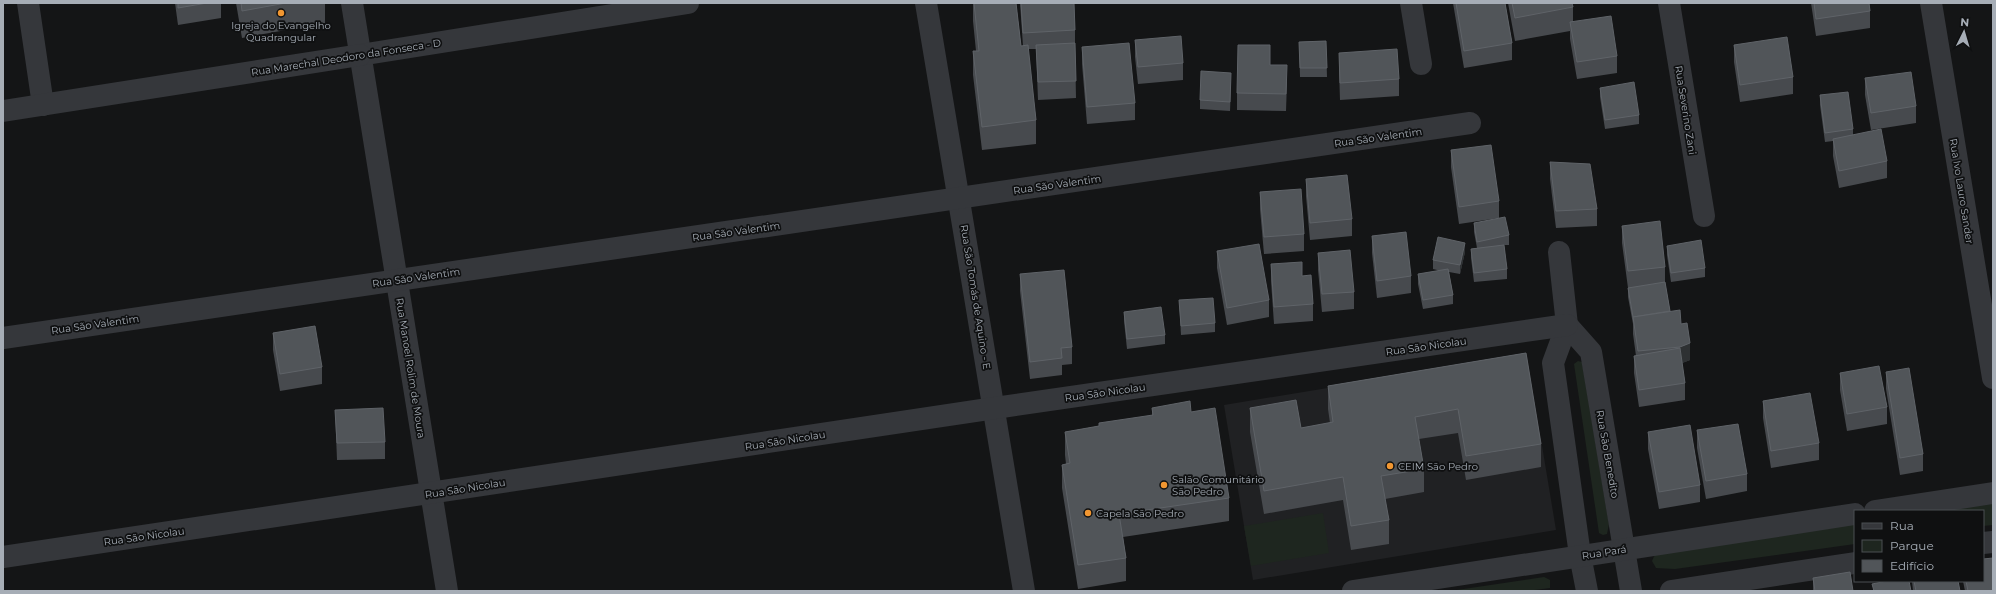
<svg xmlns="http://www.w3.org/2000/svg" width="1996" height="594" font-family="Montserrat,sans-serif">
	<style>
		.built { fill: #202123 }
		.green { fill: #1e261f }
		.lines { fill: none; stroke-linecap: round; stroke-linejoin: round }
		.minor { stroke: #35373b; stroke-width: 22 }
		.tertiary { stroke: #35373b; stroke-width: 22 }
		.wall { fill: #474a4e }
		.shaded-wall { fill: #2e3133 }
		.building { fill: #515559; stroke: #5f6368 }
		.poi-dot { fill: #f29731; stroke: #0f1011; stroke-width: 1.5 }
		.labels { text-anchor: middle; stroke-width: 3.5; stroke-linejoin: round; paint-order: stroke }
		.poi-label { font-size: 10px; fill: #a6adb6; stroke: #0f1011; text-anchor: start }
		.street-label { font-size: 10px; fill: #a6adb6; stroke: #0f1011 }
	</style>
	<rect width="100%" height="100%" fill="#141516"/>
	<path class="built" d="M1527,355L1556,530L1253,580L1224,405Z"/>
	<g class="green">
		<path d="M1578,361L1582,362L1609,524L1607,534L1603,535L1599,533L1574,364Z"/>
		<path d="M1993,503V525L1983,526V511H1939Z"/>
		<path d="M1323,513L1329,553L1251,566L1244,526Z"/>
		<path d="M1855,523V544L1675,569L1656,568L1652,561L1656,552Z"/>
		<path d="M1544,577L1550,580V588L1527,591H1450Z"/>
	</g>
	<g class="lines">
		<g class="minor">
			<path d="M28,3L43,105"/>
			<path d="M352,3L447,591"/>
			<path d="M926,3L1024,591"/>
			<path d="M1411,3L1421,64"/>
			<path d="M1669,3L1704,216"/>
			<path d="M1931,3L1993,378"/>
			<path d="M360,55L688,3"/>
			<path d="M1559,252L1567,325L1553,363L1580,555L1587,591"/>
			<path d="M1567,325L1591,352L1631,591"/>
			<path d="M3,338L1470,123"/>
			<path d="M1875,511L1993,493"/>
			<path d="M1983,543L1993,542"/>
			<path d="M3,557L995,408L1567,325"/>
			<path d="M1353,591L1855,514"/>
			<path d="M1671,591L1855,563"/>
		</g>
		<path class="tertiary" d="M3,111L360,55"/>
	</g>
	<g class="wall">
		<path d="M175,3H221V18L178,25Z"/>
		<path d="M236,3H325V23L242,38Z"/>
		<path d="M973,3H1016L1021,46H1023L1020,3H1074L1075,30V47L1076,98L1038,100L1036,49H1028L1036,120V144L982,150L973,75V51H976L973,21Z"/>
		<path d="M1453,3H1505L1512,43V60L1464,68Z"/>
		<path d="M1508,3H1572L1573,7V22L1617,56V73L1577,79L1570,39V31L1515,41Z"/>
		<path d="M1811,3H1869L1870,11V28L1816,36Z"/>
		<path d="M1135,40L1183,63V80L1138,84L1135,57Z"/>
		<path d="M1326,41L1327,77H1300L1299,42Z"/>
		<path d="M1734,45L1793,77V94L1740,102L1734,62Z"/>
		<path d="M1082,47L1135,103V120L1087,124L1082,64Z"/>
		<path d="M1339,53L1399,79V96L1340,100L1339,70Z"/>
		<path d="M1270,65L1287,82L1286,111L1237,110V93Z"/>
		<path d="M1865,78L1916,106V123L1871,130L1865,95Z"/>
		<path d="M1231,82L1230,111L1200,109V100Z"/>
		<path d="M1600,88L1639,115V124L1605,129L1600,97Z"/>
		<path d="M1820,95L1853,129V135L1887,161V178L1839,188L1833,156V141L1825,142L1820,105Z"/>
		<path d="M1451,150L1499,201V218L1459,224L1451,167Z"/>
		<path d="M1550,162L1597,209V226L1556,228L1550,179Z"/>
		<path d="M1306,179L1352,219V236L1310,240L1306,196Z"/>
		<path d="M1260,192L1304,234V251L1264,254L1260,209Z"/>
		<path d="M1474,223L1509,235V245H1504L1507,269V279L1474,282L1471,258V249L1477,248L1474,232Z"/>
		<path d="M1622,226L1665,267V282L1670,311L1681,324L1690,360L1682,363L1685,383V400L1639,407L1634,373V356H1636L1633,334V324L1628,297V288L1635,287L1628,288L1622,243Z"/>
		<path d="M1372,236L1411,276V293L1377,298L1372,253Z"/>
		<path d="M1667,246L1705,268V277L1671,282L1667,255Z"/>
		<path d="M1217,251L1269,300V317L1227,325L1217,268Z"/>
		<path d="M1465,252L1460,274L1449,272L1453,295V304L1423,309L1418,284V274L1441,271L1433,269V260Z"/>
		<path d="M1318,253L1354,292V309L1322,312L1318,270Z"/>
		<path d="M1271,264L1302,276L1313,304V321L1274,324L1271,281Z"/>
		<path d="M1020,274L1072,347V364L1062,365V375L1030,379L1020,291Z"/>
		<path d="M1179,300L1215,323V332L1181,335Z"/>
		<path d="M1124,312L1165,335V344L1127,349L1124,321Z"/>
		<path d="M273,333L322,367V384L280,391L273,350Z"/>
		<path d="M1526,353L1541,444V467L1466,480L1458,433L1419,439L1424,469V492L1385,499L1389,520V544L1351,550L1343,500L1264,514L1250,432V408L1301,428L1330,423L1328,409V386Z"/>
		<path d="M1886,372L1923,454V471L1900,475L1886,389Z"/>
		<path d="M1840,373L1887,407V424L1847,431L1840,390Z"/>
		<path d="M1763,401L1819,443V460L1771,468L1763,418Z"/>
		<path d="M1152,408L1191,412L1229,498V521L1123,537L1126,558V581L1078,589L1062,488V465L1066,464L1065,455V432L1099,426L1152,416Z"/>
		<path d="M335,410L385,442V459L337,460Z"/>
		<path d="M1697,430L1747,474V491L1706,499L1697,448Z"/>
		<path d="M1648,432L1700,485V502L1659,509L1648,449Z"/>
		<path d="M1813,578L1853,591H1813Z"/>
		<path d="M1912,581H1958L1960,591H1913Z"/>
		<path d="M1963,581H1983L1993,591H1965Z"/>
	</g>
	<g class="shaded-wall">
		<path d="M1231,73V82L1230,111V102Z"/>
		<path d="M1465,243V252L1460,274V265Z"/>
		<path d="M1690,343V360L1680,364V347Z"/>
	</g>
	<g class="building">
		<path d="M178,3H207L178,8Z"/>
		<path d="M241,3H286L242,11Z"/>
		<path d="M974,3H1016L1021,46L1028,45L1036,120L982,127L973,51H979Z"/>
		<path d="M1021,3H1074L1075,30L1023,33Z"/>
		<path d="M1456,3H1505L1512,43L1464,51Z"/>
		<path d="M1512,3H1572L1573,7L1515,18Z"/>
		<path d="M1814,3H1869L1870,11L1816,19Z"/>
		<path d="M1611,16L1617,56L1577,62L1570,22Z"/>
		<path d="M1181,36L1183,63L1138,67L1135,40Z"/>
		<path d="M1787,37L1793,77L1740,85L1734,45Z"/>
		<path d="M1326,41L1327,68H1300L1299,42Z"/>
		<path d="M1075,43L1076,81L1038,82L1036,45Z"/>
		<path d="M1129,43L1135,103L1087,107L1082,47Z"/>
		<path d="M1238,45H1270V65H1287L1286,94L1237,93Z"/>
		<path d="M1397,49L1399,79L1340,83L1339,53Z"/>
		<path d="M1201,71L1231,73L1230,102L1200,100Z"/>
		<path d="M1911,72L1916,106L1871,113L1865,78Z"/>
		<path d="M1634,82L1639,115L1605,120L1600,88Z"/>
		<path d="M1848,92L1853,129L1825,133L1820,95Z"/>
		<path d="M1881,129L1887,161L1839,171L1833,139Z"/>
		<path d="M1491,145L1499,201L1459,207L1451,150Z"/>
		<path d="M1550,162L1590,164L1597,209L1556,211Z"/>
		<path d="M1347,175L1352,219L1310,223L1306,179Z"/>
		<path d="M1301,189L1304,234L1264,237L1260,192Z"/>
		<path d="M1505,217L1509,235L1477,242L1474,223Z"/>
		<path d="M1660,221L1665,267L1628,271L1622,226Z"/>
		<path d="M1406,232L1411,276L1377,281L1372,236Z"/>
		<path d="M1438,237L1465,243L1460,265L1433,260Z"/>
		<path d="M1701,240L1705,268L1671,273L1667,246Z"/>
		<path d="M1259,244L1269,300L1227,308L1217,251Z"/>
		<path d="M1504,245L1507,269L1474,273L1471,249Z"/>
		<path d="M1350,250L1354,292L1322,294L1318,253Z"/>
		<path d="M1302,262V276L1311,275L1313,304L1274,307L1271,264Z"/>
		<path d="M1448,269L1453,295L1423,300L1418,274Z"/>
		<path d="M1064,270L1072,347L1061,348L1062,358L1030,362L1020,274Z"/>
		<path d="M1665,282L1670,311L1633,317L1628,288Z"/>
		<path d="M1213,298L1215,323L1181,326L1179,300Z"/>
		<path d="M1161,307L1165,335L1127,339L1124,312Z"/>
		<path d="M1680,310L1681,324L1687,323L1690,343L1680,347L1638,351L1633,317Z"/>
		<path d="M315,326L322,367L280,374L273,333Z"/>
		<path d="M1680,348L1685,383L1639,390L1634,356Z"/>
		<path d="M1526,353L1541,444L1466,456L1458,409L1415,417L1424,469L1381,476L1389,520L1351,526L1343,477L1264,491L1250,408L1296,400L1301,428L1333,422L1328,386Z"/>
		<path d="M1879,366L1887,407L1847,414L1840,373Z"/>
		<path d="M1909,368L1923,454L1900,458L1886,372Z"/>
		<path d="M1810,393L1819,443L1771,451L1763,401Z"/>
		<path d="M1190,401L1191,412L1215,408L1229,498L1119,514L1126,558L1078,565L1062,465L1070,463L1065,432L1099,426V423L1153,415L1152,408Z"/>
		<path d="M383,408L385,442L337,443L335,410Z"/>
		<path d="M1738,424L1747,474L1706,481L1697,430Z"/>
		<path d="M1690,425L1700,485L1659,492L1648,432Z"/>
		<path d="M1993,558V591H1968L1966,581H1983V559Z"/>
		<path d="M1850,572L1853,591H1815L1813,578Z"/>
		<path d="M1887,581H1909L1911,591H1874L1872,584Z"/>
		<path d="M1914,581H1958L1960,591H1916Z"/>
	</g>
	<g class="poi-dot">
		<circle cx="281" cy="13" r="4"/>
		<circle cx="1390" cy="466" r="4"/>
		<circle cx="1164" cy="485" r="4"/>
		<circle cx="1088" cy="513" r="4"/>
	</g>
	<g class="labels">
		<g class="poi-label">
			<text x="281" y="29" text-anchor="middle">Igreja do Evangelho<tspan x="281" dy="12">Quadrangular</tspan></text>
			<text x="1398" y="470">CEIM São Pedro</text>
			<text x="1172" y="483">Salão Comunitário<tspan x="1172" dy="12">São Pedro</tspan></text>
			<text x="1096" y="517">Capela São Pedro</text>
		</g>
		<g class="street-label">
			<text transform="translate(346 57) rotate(-9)" y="4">Rua Marechal Deodoro da Fonseca - D</text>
			<text transform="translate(1686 110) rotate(81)" y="4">Rua Severino Zani</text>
			<text transform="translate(1378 137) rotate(-8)" y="4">Rua São Valentim</text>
			<text transform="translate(1057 184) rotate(-8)" y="4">Rua São Valentim</text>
			<text transform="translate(1962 191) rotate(81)" y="4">Rua Ivo Lauro Sander</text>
			<text transform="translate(736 231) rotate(-8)" y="4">Rua São Valentim</text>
			<text transform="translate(416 277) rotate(-8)" y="4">Rua São Valentim</text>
			<text transform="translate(976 297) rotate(81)" y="4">Rua São Tomás de Aquino - E</text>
			<text transform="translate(95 324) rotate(-8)" y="4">Rua São Valentim</text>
			<text transform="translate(1426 346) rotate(-8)" y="4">Rua São Nicolau</text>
			<text transform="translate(411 368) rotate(81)" y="4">Rua Manoel Rolim de Moura</text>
			<text transform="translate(1105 392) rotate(-8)" y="4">Rua São Nicolau</text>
			<text transform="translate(785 440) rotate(-9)" y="4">Rua São Nicolau</text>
			<text transform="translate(1608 454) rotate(80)" y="4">Rua São Benedito</text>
			<text transform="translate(465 488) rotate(-9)" y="4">Rua São Nicolau</text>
			<text transform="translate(144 536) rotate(-8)" y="4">Rua São Nicolau</text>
			<text transform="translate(1604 552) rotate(-9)" y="4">Rua Pará</text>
		</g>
	</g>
	<rect width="1996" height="594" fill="none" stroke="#a6adb6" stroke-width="8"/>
	<rect x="1854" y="510" width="130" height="72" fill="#0f1011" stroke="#4b4f53"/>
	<rect x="1862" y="523" width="20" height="6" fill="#35373b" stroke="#4b4f53"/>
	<text x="1890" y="530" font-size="12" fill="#a6adb6">Rua</text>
	<rect x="1862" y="540" width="20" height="12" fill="#1e261f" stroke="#4b4f53"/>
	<text x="1890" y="550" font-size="12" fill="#a6adb6">Parque</text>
	<rect x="1862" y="560" width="20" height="12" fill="#515559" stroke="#4b4f53"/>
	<text x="1890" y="570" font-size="12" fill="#a6adb6">Edifício</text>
	<g transform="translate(1964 32) rotate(5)" stroke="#0f1011" stroke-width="3" paint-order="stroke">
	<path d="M0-3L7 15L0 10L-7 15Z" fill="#a6adb6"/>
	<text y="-6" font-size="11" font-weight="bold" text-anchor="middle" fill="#a6adb6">N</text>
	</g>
</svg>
